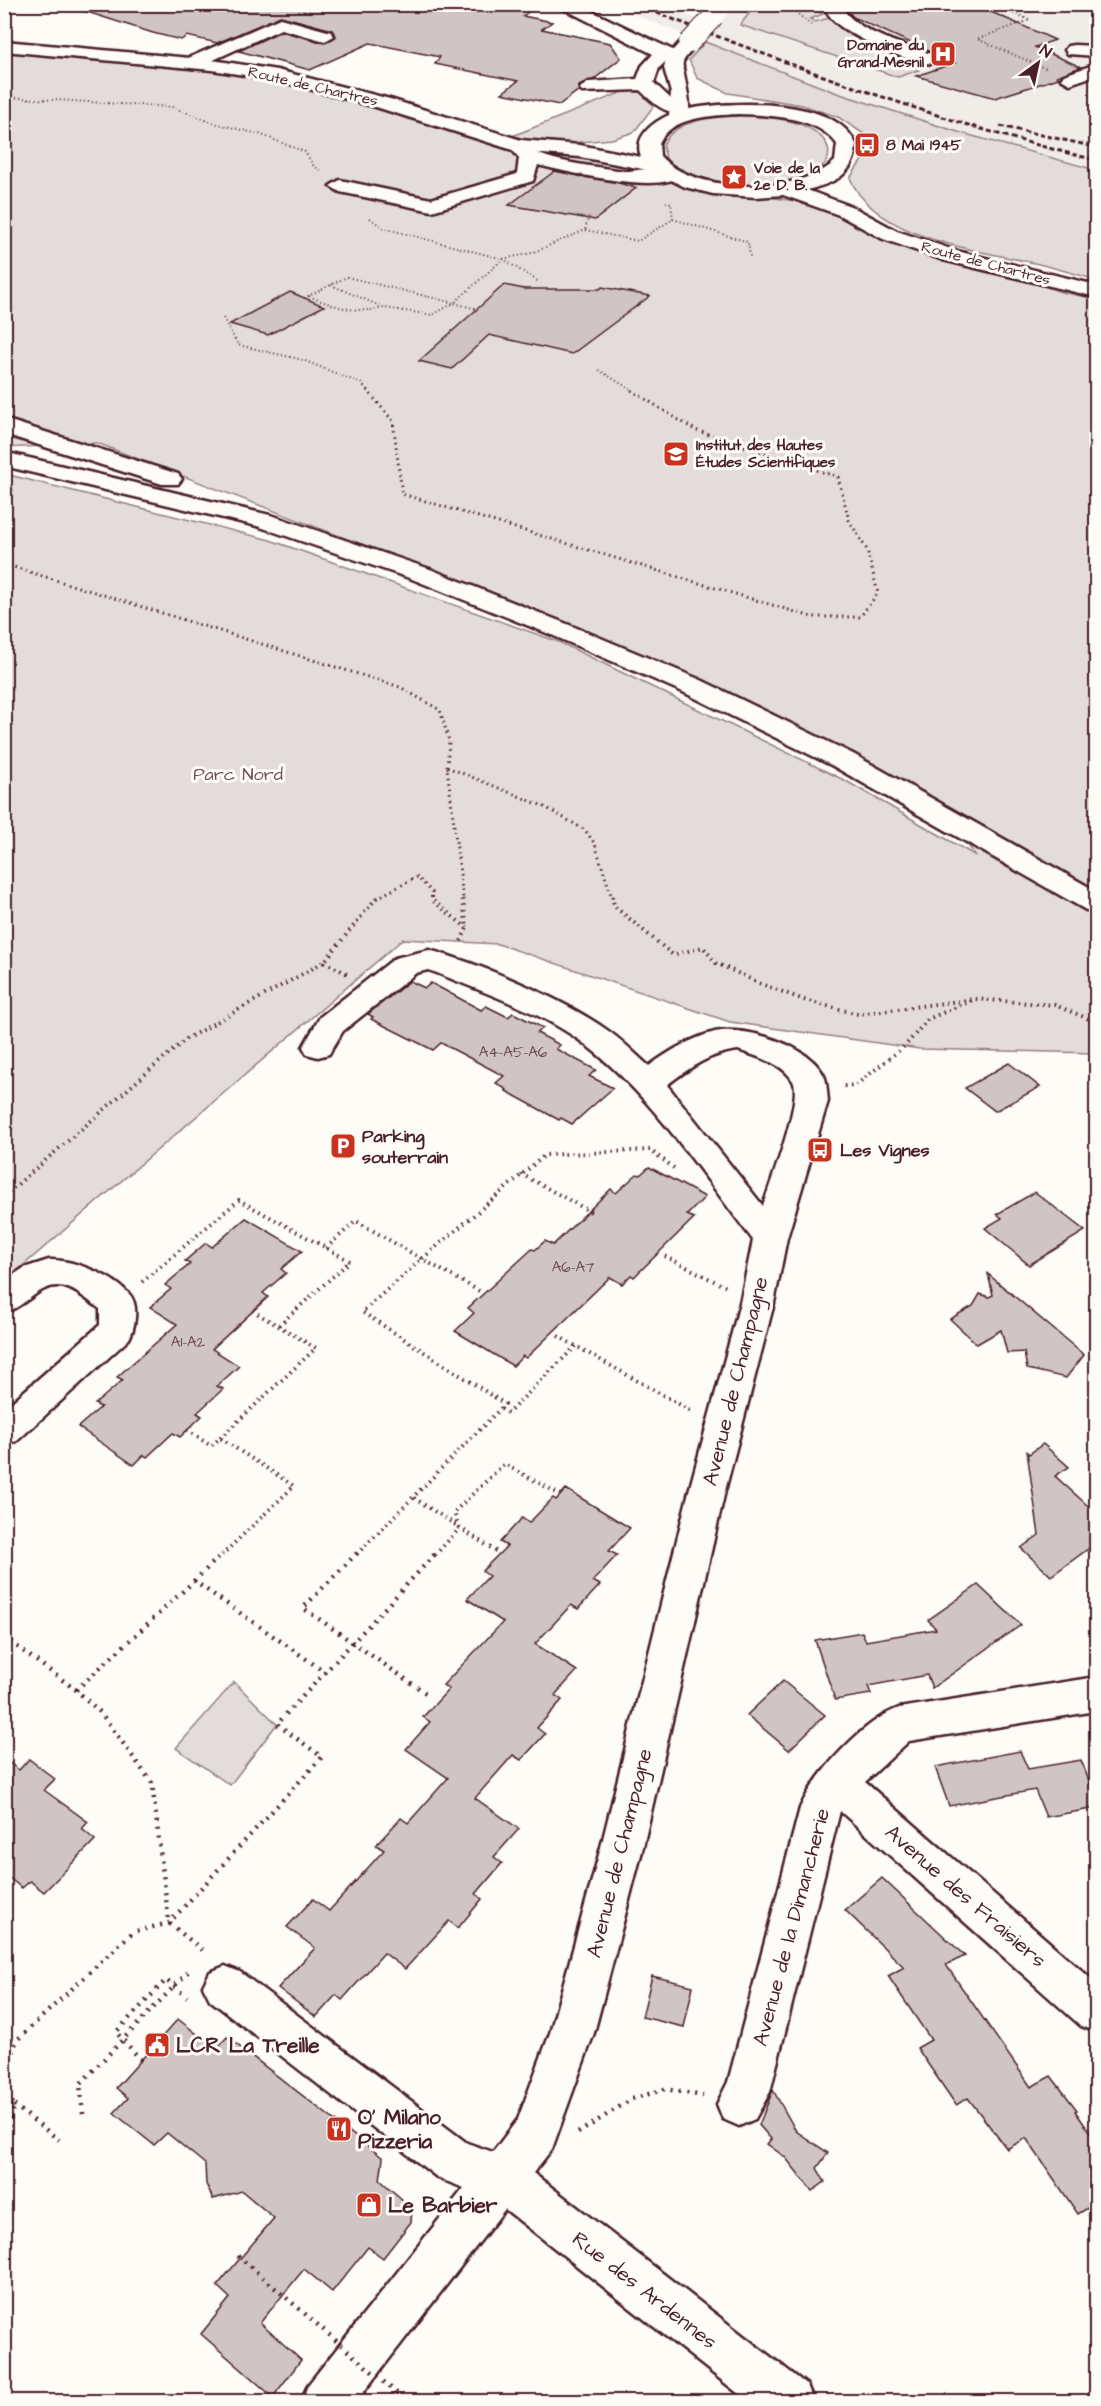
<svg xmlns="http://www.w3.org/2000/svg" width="1101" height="2406" font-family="'Architects Daughter',sans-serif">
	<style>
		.built { fill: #f0ece8 }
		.green { fill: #e3dcda; stroke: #967e82; stroke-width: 1.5 }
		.building { fill: #d0c5c4; stroke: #4a1f2b; stroke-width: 1.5 }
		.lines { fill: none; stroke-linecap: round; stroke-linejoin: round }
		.minor-casing { stroke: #4a1f2b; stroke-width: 5 }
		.major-casing { stroke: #4a1f2b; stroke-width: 5 }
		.path-far3 { stroke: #4a1f2b; stroke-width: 2; stroke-dasharray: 1 3; stroke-linecap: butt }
		.path-far2 { stroke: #4a1f2b; stroke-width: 3; stroke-dasharray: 1.5 4; stroke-linecap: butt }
		.path-far1 { stroke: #4a1f2b; stroke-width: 4; stroke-dasharray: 1.5 4.5; stroke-linecap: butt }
		.path { stroke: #4a1f2b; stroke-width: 4.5; stroke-dasharray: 2 6; stroke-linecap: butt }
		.minor { fill: #fdfcf7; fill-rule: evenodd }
		.major { fill: #fdfcf7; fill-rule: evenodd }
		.rail { stroke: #4a1f2b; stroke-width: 3; stroke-dasharray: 5 3; stroke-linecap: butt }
		.major-bridge-casing { stroke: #4a1f2b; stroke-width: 22; stroke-linecap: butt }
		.path-bridge { stroke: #4a1f2b; stroke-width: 4.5; stroke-dasharray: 2 6; stroke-linecap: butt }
		.major-bridge { stroke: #fdfcf7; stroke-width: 20 }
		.labels { text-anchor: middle; stroke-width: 6; stroke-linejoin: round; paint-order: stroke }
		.far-poi-label { font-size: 15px; font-weight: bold; fill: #4a1f2b; stroke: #fdfcf7; text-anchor: start }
		.far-street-label { font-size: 15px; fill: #4a1f2b; stroke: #fdfcf7 }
		.number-label { font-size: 15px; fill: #6c4851 }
		.park-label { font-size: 18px; fill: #704e57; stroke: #fdfcf7 }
		.poi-label { font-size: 18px; font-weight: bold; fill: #4a1f2b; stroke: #fdfcf7; text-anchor: start }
		.near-street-label { font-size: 21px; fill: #4a1f2b; stroke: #fdfcf7 }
		.near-poi-label { font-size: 21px; font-weight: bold; fill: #4a1f2b; stroke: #fdfcf7; text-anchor: start }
	</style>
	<rect width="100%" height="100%" fill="#fdfcf7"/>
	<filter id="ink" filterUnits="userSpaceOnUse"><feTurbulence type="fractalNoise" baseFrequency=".0167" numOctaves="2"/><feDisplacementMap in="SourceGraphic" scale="12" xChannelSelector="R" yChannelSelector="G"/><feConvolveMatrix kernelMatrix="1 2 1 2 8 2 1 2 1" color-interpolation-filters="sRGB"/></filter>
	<g filter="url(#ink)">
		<g class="built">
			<path d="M610,5H659L697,19L683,34Z"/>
			<path d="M734,5H1096V169L958,132L837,93L705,42Z"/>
		</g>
		<g class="green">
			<path d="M756,5H805L823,14L810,19L815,22L829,18L846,29L885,46L903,62L919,70L898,77L740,25Z"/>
			<path d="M705,42L837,93L958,132L1096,170V280C1073,273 1049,266 1025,261C971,249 874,237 850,178L868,151L864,134L838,117L802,105L728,93L697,78L689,60Z"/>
			<path d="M5,50C94,58 187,61 275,79C368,98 456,132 544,163L550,159L547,157H589L639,168L642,172L610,173L795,201L1061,292L1096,299V1053L920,1049L730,1022L498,944L403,939L5,1281V474L270,540L559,642L846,781L976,856L929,794L428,570L97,443L5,448Z"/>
			<path d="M635,87L656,103L634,132L612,139L560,144L510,137Z"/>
			<path d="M719,116C748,115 809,115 826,143C829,148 830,155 827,160C805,200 694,187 666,159L663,145C672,124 699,120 719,116Z"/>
			<path d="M234,1682L277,1724L230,1785L176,1748Z"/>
		</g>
		<g class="building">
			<path d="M85,4H539L523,16L552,22L542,29L610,43L621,58L593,80L579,86V90L559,105L502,93L518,81L435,64L440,57L370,43L310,70L239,51L281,31L324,43L336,36L332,30L281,16L217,43L187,36L181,40L153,33L84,11Z"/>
			<path d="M842,4H973L1055,40L1035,47L1081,67L1057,76L1059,78L995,98L916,76L955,63L853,17Z"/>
			<path d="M555,171L619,183L636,188L595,220L509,205Z"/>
			<path d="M504,285L524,289H600L602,287L650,296L572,354L489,335L452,369L419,361Z"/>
			<path d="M290,292L324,306L268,335L230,324Z"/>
			<path d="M410,981L425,988L431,983L481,1010L486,1006L508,1017L513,1013L543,1028L537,1033L560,1045L556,1049L596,1070L589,1076L613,1088L572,1124L561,1118L559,1120L506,1091L507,1090L496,1083L504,1076L441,1043L433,1050L371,1019L373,1017L368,1014Z"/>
			<path d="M1009,1063L1040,1087L995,1111L965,1088Z"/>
			<path d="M649,1167L705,1197L687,1215L694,1218L634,1277L631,1275L622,1284L610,1277L526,1358L523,1356L513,1366L455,1331L474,1313L468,1308L532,1249L535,1250L545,1241L553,1245L611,1189L616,1193L637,1174L640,1175Z"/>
			<path d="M1035,1192L1085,1231L1029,1265L985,1228L1002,1218L997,1214Z"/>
			<path d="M246,1218L302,1251L281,1269L286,1273L263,1293L268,1297L212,1349L239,1366L217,1386L223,1389L197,1413L202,1416L180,1437L173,1433L147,1457L144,1455L134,1465L78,1427L101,1407L95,1404L123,1380L117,1377L177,1324L150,1307L171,1289L165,1285L190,1264L185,1261L206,1243L212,1247Z"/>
			<path d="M988,1274L1084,1355L1066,1378L1027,1369L1024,1352L1007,1353L1001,1330L977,1344L950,1319L973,1306L980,1294L989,1297L993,1295Z"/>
			<path d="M1043,1444L1069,1467L1055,1476L1096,1513V1543L1051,1576L1021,1548L1039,1535L1027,1452L1029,1454Z"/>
			<path d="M566,1489L630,1528L609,1551L617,1555L593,1581L600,1585L578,1609L571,1605L535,1644L577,1671L555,1695L562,1700L537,1728L545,1734L521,1760L513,1755L475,1798L519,1829L494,1857L502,1863L476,1894L482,1899L458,1928L449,1921L405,1969L384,1953L342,2000L336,1995L316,2017L278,1988L315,1948L287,1927L313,1899L329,1911L384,1850L376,1845L401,1818L408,1823L448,1778L406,1749L430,1722L423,1717L449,1689L443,1685L503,1622L467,1599L489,1576L482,1571L507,1546L500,1542L522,1518L529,1523L553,1498L556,1500Z"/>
			<path d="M978,1585L1021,1625L932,1688L927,1675L868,1686L871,1694L835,1700L815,1640L862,1632L866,1641L936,1629L928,1620Z"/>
			<path d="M783,1681L825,1715L789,1750L747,1715Z"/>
			<path d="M1020,1751L1028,1769L1081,1760L1096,1799V1808L1046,1817L1035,1790L949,1806L935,1767Z"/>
			<path d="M4,1759L19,1770L29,1759L55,1779L44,1790L88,1822L82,1829L95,1840L44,1892L30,1881L22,1888L4,1874Z"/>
			<path d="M882,1878L965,1956L946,1965L1031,2087L1051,2076L1077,2110L1075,2111L1096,2141V2203L1078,2214L1026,2138L1007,2149L968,2098L956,2105L917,2048L931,2040L888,1976L904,1967L845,1910Z"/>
			<path d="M652,1976L693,1986L684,2027L642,2017Z"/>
			<path d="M178,2019L216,2049L227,2037L383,2158L380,2180L412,2208L411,2222L383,2258L368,2247L332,2292L304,2269L260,2323L301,2360L273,2397L201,2334L230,2298L217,2286L274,2218L242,2191L213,2199L206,2184L205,2164L167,2133L154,2145L114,2113L128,2098L116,2088Z"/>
			<path d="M773,2090L796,2131L828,2153L817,2168L825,2182L812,2191L785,2157L767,2144L771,2139L759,2125Z"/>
		</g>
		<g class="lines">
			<g class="minor-casing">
				<g id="minor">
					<path d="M554,4H577L681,54L684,58L681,62L666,61L659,68L654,83L671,99L687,104L689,108L687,112C667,117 652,102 640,90L582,92L580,88L589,82L637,79L642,66L653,54Z"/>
					<path d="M822,4H839C857,34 904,44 934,55L937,59L934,63C916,67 856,38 840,26C832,20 827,13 822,4Z"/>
					<path d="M280,18L331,32L334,36L325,41L281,29L198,67L192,68L183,63L186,59Z"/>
					<path d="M1074,45L1096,46V56L1068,54L1065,50L1068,46Z"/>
					<path d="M1096,64V75L1070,84L1061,79L1064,75Z"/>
					<path d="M519,140C528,142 530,150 537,153C558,163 600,167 623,171C637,172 673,162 681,174C665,196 562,171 538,165L533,181L432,211L340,192L330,186L340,180L431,199L517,174L519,158L509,146Z"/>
					<path d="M429,950C481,964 563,999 607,1030C622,1040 635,1054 649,1066C668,1052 691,1038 715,1032C745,1025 813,1046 825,1078C827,1085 827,1094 828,1101L787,1238L774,1303L725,1491L643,1847L594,2033L552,2149L533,2173L807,2385L814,2402H749L505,2209L356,2402H301L308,2385L464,2188L438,2178L210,2000L203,1986L210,1972L225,1966L240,1972L467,2143L493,2152L518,2119L550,2033L601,1847L689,1491L740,1303L753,1240C701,1173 653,1097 586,1045C543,1012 487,994 437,973L428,970L416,973L343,1031L329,1054L318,1057L307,1054L303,1047L320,1017L395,958ZM738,1050C757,1057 782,1062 793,1081C803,1098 770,1184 763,1206L667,1085C689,1068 710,1053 738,1050Z"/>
					<path d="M49,1260C73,1259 114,1276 130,1295C139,1306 135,1328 129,1339L17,1441L4,1445V1409L100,1325V1309C75,1291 61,1275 33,1296C23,1303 16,1309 4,1313V1281L24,1268Z"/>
					<path d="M1096,1677V1711L909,1741L865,1782L1096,1983V2032L1081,2026L840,1811L770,2092L755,2119L739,2126L723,2119L717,2104L728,2082L800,1808C816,1773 863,1721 899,1708Z"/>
				</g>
			</g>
			<g class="major-casing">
				<g id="major">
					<path d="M689,38L698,43C694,49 686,55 683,62C681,67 690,95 689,109C728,101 814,99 845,129C850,133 853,139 856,144C855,175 834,183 807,190L853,207L897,231L957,251L1096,285V297L943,260L883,239L839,215L783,195L756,197L713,194L685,187L653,171L580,157L519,152L376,107L276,80L212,70L4,51V41L212,60L277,70L390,99L521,140L580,145L641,157C633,137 653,122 669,115L671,93L664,68L666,58L683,39ZM738,114C769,115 817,116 837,144L835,161C799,196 693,194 660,156L659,143C672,116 711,116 738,114Z"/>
					<path d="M4,419L178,474L182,479L178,484H162L4,434Z"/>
					<path d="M4,452L274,516L430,569L572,626L701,680L853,754L1096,891V912L1086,910L833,766L683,692L554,636L412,579L257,526L4,466Z"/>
				</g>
			</g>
			<g class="path-far3">
				<path d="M786,4L811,25"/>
				<path d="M991,4L1030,20L977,39L1047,69"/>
				<path d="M4,97L172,107L214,123L262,135L305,152L313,165L322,172"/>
				<path d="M370,218L383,228L503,259L539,282"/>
				<path d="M673,219L748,242L750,257"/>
				<path d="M585,230L638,241L673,219L671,203L666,202"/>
				<path d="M331,285L385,308L432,315L454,303L477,309"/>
				<path d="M309,296C335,307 356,314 384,308"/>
				<path d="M304,298L347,277L454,303L503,259L532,253L585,230L589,216"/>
				<path d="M223,318L238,345L303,360L362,384L368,391"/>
				<path d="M599,370L633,391"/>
			</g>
			<g class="path-far2">
				<path d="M367,390L393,421L402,494L812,617H860L878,593L867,550L849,520L838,477L695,430L631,390"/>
				<path d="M4,564L400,687L440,710L449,741L447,767L463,898"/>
				<path d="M447,767L543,806L585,830L595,844L612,898"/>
				<path d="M377,898L417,877L432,892V898"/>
			</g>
			<g class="path-far1">
				<path d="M432,896V900L467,928"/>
				<path d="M612,896L614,906L673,955L703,947L716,963L759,983L804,1000L858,1014L975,999"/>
				<path d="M461,941L467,928L462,896"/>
				<path d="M324,962L348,974"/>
				<path d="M844,1086L856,1085L906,1045L928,1019L975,999L1055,1005L1096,1022"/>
				<path d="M521,1174L591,1212"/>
				<path d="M4,1196L186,1039L324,962L378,896"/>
				<path d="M326,1248L356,1221L422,1259L362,1312L505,1404L356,1555"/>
				<path d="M665,1256L726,1287"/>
				<path d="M142,1282L239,1200L350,1261L278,1326"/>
				<path d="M479,1291L422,1259L545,1155L650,1150L674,1168"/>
				<path d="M558,1336L693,1412"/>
				<path d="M501,1409L508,1413L576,1346"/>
				<path d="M187,1430L211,1446L220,1438L294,1486L222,1555"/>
				<path d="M220,1438L316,1348L253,1311"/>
				<path d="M414,1498L497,1552"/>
				<path d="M435,1555L459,1529L454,1512L504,1464L561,1495"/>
			</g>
			<g class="path">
				<path d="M357,1553L303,1608L430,1696"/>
				<path d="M194,1581L223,1553"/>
				<path d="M4,1637L76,1690L101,1713L152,1783L169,1923L206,1953"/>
				<path d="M76,1690L194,1581L325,1672"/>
				<path d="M4,2036L17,2040L133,1932L169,1923L322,1757L277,1724L436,1553"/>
				<path d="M141,2060L116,2032L166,1980L187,1997"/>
				<path d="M4,2075L17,2040"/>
				<path d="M4,2088L14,2105L4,2144"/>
				<path d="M14,2105L59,2140"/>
				<path d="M83,2114L80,2084L188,1972"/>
				<path d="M578,2133L632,2099L665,2089L703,2096"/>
			</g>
			<use href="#minor" class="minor"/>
			<use href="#major" class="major"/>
			<g class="rail">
				<path d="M634,4C786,63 937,122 1096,160"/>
				<path d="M1000,126L1096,147"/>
			</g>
			<g class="major-bridge-casing">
				<path id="major-bridge" d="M689,43L714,16"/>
			</g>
			<path class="path-bridge" d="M238,2256L407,2402"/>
			<use href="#major-bridge" class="major-bridge"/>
		</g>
	</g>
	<defs>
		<g id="hospital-square" transform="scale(1.35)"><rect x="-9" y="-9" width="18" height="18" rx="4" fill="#c8321e" stroke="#fdfcf7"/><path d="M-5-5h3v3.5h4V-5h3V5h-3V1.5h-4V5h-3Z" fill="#fff"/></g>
		<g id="bus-square" transform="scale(1.35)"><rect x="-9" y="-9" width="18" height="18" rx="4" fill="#c8321e" stroke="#fdfcf7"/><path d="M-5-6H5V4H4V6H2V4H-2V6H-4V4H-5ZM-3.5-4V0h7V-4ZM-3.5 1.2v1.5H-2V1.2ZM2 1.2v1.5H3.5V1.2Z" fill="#fff"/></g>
		<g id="sight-square" transform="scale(1.35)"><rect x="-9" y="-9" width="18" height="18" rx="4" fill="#c8321e" stroke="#fdfcf7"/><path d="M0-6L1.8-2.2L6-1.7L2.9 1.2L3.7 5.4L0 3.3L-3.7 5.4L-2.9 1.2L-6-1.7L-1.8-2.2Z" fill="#fff"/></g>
		<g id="university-square" transform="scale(1.35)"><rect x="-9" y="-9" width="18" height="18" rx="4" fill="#c8321e" stroke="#fdfcf7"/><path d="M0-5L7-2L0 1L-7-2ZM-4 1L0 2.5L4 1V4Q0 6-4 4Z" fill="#fff"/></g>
		<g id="parking-square" transform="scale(1.35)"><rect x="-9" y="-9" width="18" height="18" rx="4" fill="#c8321e" stroke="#fdfcf7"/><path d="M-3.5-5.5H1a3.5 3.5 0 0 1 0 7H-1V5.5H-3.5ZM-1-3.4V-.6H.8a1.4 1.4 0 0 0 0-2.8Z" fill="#fff"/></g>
		<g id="civic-square" transform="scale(1.35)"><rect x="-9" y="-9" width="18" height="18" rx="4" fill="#c8321e" stroke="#fdfcf7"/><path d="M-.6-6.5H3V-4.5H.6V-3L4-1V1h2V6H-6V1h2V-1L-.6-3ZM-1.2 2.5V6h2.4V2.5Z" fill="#fff"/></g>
		<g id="restaurant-square" transform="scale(1.35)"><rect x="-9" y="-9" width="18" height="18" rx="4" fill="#c8321e" stroke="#fdfcf7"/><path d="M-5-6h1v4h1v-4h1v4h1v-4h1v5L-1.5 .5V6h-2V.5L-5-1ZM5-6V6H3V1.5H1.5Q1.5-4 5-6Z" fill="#fff"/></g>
		<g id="shop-square" transform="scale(1.35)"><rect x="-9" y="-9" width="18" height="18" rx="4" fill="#c8321e" stroke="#fdfcf7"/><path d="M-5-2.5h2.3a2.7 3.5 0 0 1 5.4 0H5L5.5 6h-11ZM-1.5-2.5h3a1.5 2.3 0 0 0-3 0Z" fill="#fff"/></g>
	</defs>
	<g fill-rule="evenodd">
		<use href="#hospital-square" x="943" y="54"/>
		<use href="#bus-square" x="867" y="145"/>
		<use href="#sight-square" x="734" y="177"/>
		<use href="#university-square" x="676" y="454"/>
		<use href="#parking-square" x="343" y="1146"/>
		<use href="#bus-square" x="820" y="1150"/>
		<use href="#civic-square" x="157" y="2045"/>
		<use href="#restaurant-square" x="339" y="2129"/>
		<use href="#shop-square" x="369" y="2205"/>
	</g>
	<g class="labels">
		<g class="far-poi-label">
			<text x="924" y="50" text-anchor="end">Domaine du<tspan x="924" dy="17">Grand-Mesnil</tspan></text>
			<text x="886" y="150">8 Mai 1945</text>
			<text x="754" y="173">Voie de la<tspan x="754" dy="17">2e D. B.</tspan></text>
			<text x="696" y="450">Institut des Hautes<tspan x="696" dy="17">Études Scientifiques</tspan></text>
		</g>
		<g class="far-street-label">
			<text transform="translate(313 86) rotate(13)" y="5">Route de Chartres</text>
			<text transform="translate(986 263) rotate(15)" y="5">Route de Chartres</text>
		</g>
		<g class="number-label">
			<text x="513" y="1057">A4-A5-A6</text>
			<text x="573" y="1272">A6-A7</text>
			<text x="188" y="1347">A1-A2</text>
		</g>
		<g class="park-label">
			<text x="238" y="780">Parc Nord</text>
		</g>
		<g class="poi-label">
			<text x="362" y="1142">Parking<tspan x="362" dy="21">souterrain</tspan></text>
			<text x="840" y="1156">Les Vignes</text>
		</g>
		<g class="near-street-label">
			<text transform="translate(735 1381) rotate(-76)" y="7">Avenue de Champagne</text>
			<text transform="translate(619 1853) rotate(-76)" y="7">Avenue de Champagne</text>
			<text transform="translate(966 1896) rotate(41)" y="7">Avenue des Fraisiers</text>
			<text transform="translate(791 1927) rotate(-75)" y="7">Avenue de la Dimancherie</text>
			<text transform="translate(645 2290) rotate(38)" y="7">Rue des Ardennes</text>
		</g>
		<g class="near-poi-label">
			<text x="176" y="2052">LCR La Treille</text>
			<text x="358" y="2124">O' Milano<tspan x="358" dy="24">Pizzeria</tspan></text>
			<text x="388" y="2212">Le Barbier</text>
		</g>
	</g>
	<rect width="1101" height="2406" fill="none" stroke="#fdfcf7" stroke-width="24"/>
	<rect x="12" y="12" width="1077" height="2382" fill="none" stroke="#4a1f2b" stroke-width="2" filter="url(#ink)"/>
	<g transform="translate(1038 63) rotate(33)" stroke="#fdfcf7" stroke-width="4.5" paint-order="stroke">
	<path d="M0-4.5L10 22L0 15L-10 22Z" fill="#4a1f2b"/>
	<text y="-9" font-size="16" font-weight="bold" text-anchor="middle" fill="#4a1f2b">N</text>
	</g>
</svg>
